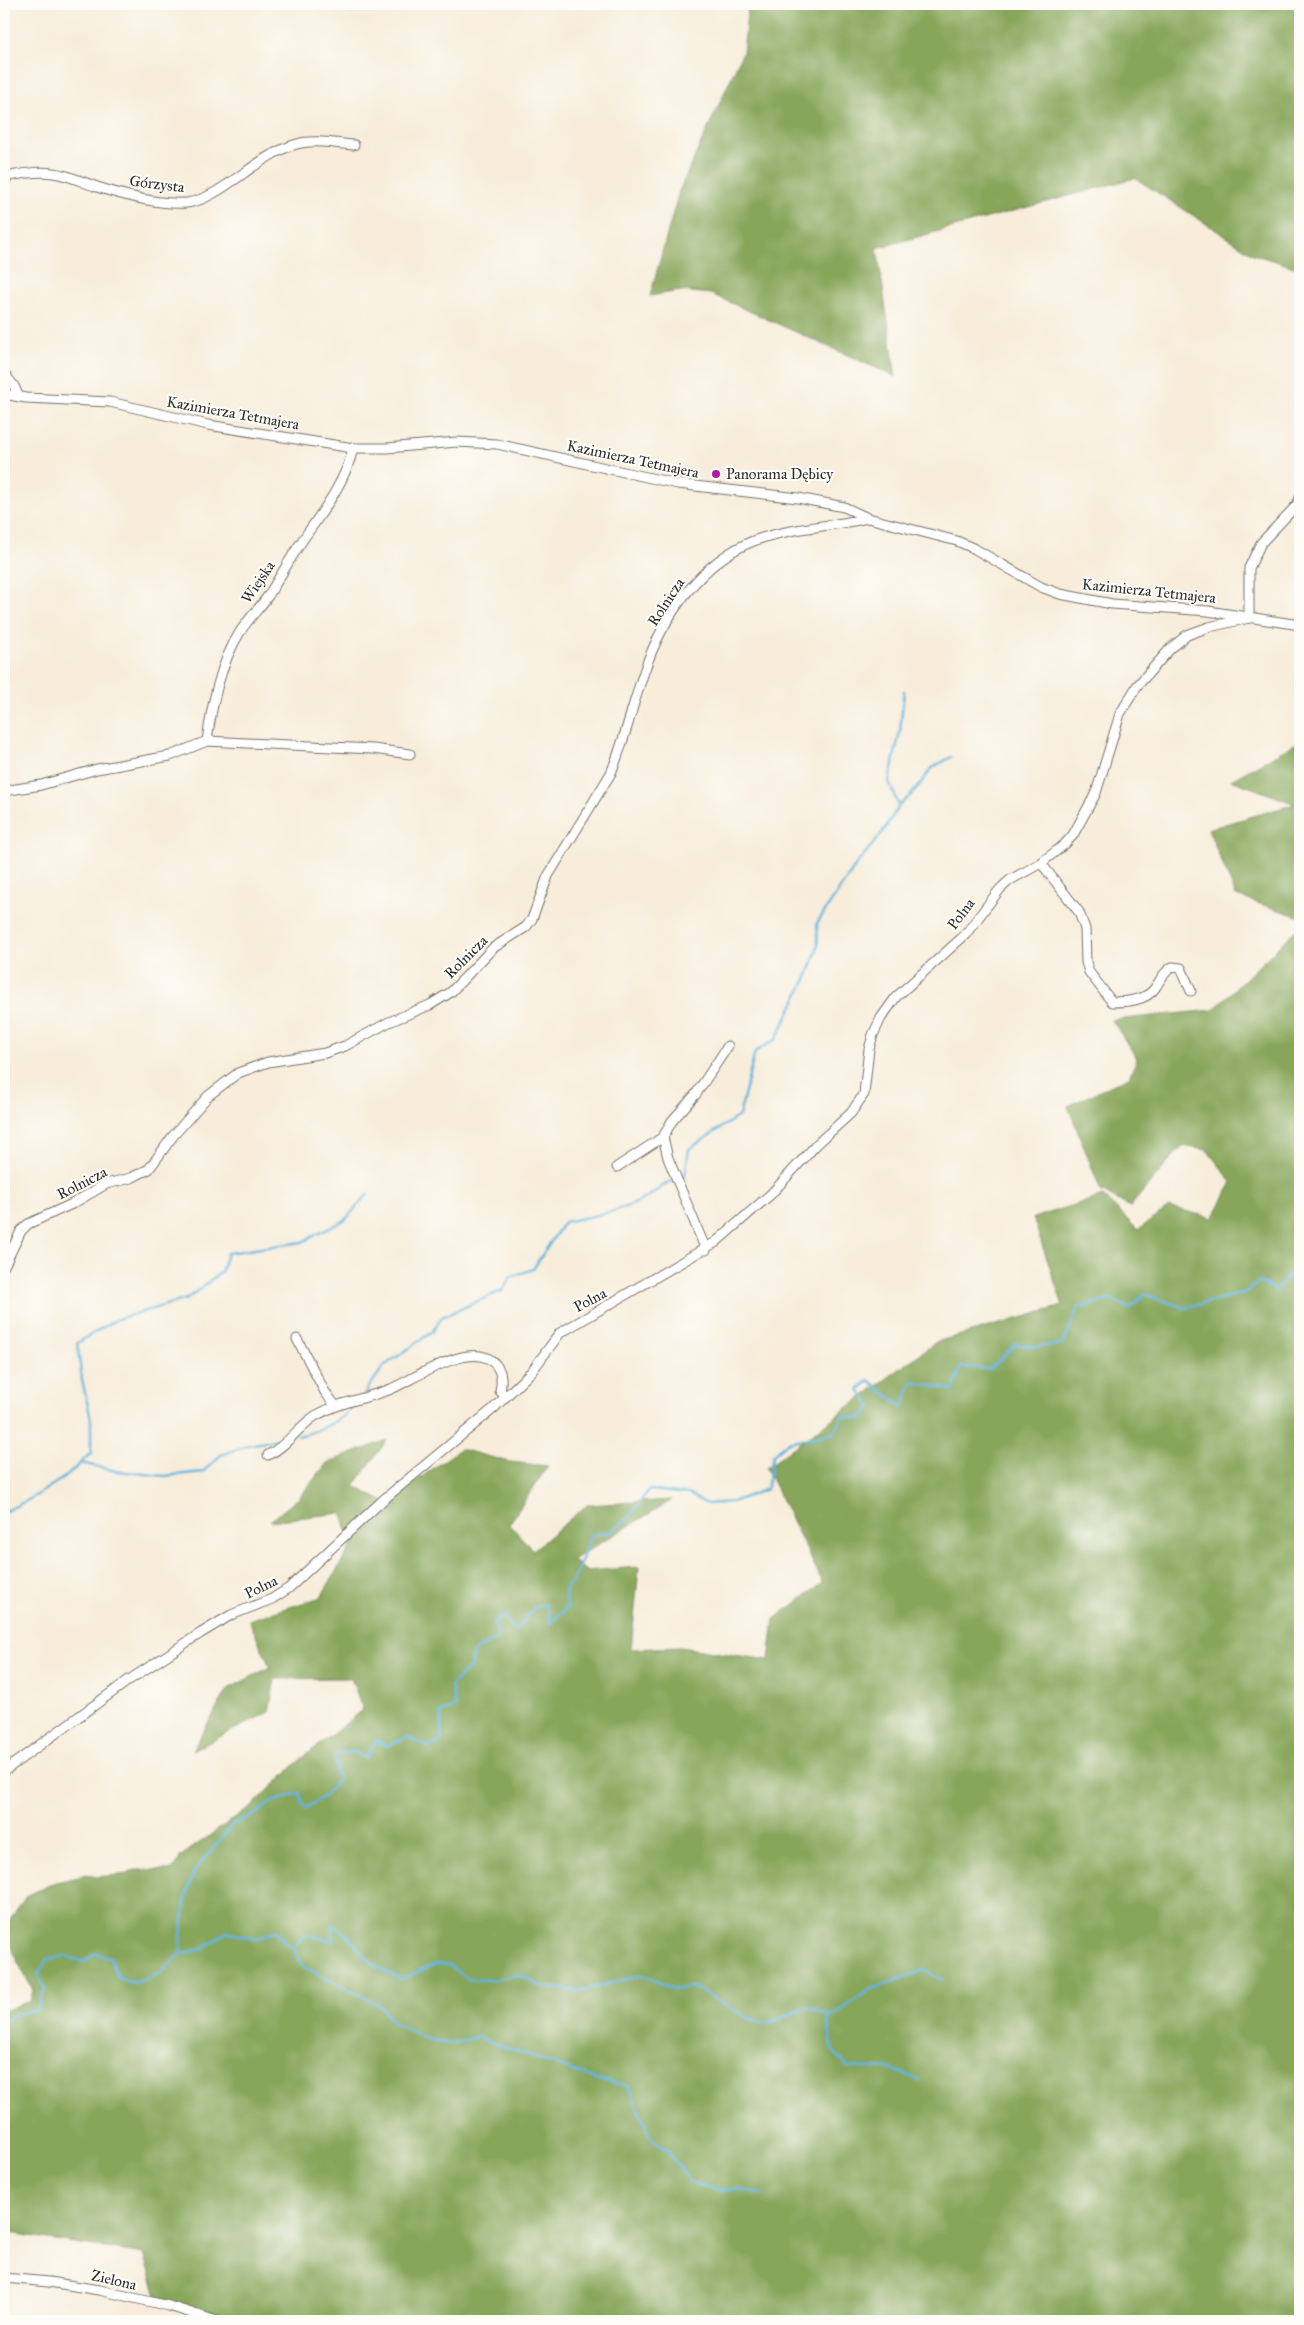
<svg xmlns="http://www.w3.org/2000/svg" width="1304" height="2325" font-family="'IM FELL Great Primer',serif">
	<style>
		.forest { fill: #87a65a; stroke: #596842 }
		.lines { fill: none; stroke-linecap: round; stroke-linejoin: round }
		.stream { stroke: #63b4de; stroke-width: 2.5 }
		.minor-casing { stroke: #726f68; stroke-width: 11 }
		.minor { stroke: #fff; stroke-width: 9 }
		.poi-dot { fill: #b5179e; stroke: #fdfcf7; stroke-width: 2 }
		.labels { text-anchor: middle; stroke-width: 4.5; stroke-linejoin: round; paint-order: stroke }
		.street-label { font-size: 15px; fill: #2b2b2b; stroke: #fdfcf7 }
		.poi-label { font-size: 15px; fill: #2b2b2b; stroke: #fdfcf7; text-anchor: start }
	</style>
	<rect width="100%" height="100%" fill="#fdfcf7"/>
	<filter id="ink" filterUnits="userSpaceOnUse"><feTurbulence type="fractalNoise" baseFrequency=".02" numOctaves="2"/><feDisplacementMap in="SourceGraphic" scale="10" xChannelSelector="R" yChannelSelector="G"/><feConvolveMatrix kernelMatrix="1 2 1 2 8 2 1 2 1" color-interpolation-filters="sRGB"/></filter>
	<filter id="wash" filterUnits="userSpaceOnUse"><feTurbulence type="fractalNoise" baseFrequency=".0096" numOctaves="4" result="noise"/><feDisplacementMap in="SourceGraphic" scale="20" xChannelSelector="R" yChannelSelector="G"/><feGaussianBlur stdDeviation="1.12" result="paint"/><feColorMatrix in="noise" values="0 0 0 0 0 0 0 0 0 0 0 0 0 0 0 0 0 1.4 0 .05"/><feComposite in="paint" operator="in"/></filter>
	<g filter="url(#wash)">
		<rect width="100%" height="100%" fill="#f7edda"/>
		<g class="forest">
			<path d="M748,4H1300V269L1253,254L1135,178L877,248L896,377L711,294L680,291L650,296L679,191L743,52Z"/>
			<path d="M1300,741V917L1236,896L1208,829L1295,804L1231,780Z"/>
			<path d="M1300,926V2321H236L158,2298L144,2254L4,2232V2011L30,2001L33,1990L17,1961L5,1928L26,1896L56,1882L87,1875L97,1877L127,1874L135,1870H173L181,1856L254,1804L300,1760L363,1710L351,1678L275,1679L269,1712L192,1751L228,1689L270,1667L249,1620L321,1597L351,1546L342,1513L270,1521L299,1498L327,1463L387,1440L354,1486L386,1503L460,1449L510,1462L548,1466L509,1524L533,1550L587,1505L672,1500L572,1560L586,1571L639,1567L631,1649L680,1647L769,1660L774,1619L823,1583L766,1468L936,1342L1063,1306L1033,1218L1103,1196L1138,1230L1169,1207L1213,1218L1232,1182L1207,1150L1182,1146L1130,1207L1101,1191L1068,1106L1129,1077L1137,1059L1112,1020L1213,1010Z"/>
		</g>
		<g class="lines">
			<g class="stream">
				<path d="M900,805L913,793L932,768L951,757"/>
				<path d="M680,1178L685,1176L689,1149L739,1116L755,1052L776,1039L809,973L818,946L817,923L858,862L882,833L899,806L889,782L900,731L904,691"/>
				<path d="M364,1394L384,1366L432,1332L442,1317L503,1290L510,1277L533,1269L564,1222C590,1216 622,1212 645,1198C657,1192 661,1185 674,1180"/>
				<path d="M298,1436C320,1431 343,1420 357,1403"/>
				<path d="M81,1463L116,1471L165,1476L203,1472L221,1455L249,1445L285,1438"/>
				<path d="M4,1512L32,1498L68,1475L91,1453V1419L82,1380L77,1343L117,1319L187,1299L221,1272L227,1253L302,1242L345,1220L368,1194"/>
				<path d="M294,1948L302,1966L379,2005L394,2023L426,2039L449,2044L477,2037L596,2079L628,2086L651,2138L668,2151L690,2182L718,2190L740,2189L762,2194"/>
				<path d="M182,1953C201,1952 212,1944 226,1932L256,1939L276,1931L285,1943L294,1948L304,1934L332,1941L333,1925C350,1935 352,1942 365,1956C375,1967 388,1974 402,1979L435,1964L449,1965L468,1979L494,1980L517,1974L544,1987L580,1991L643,1975L673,1989L693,1987L746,2017L766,2024L808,2007L832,2017L869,1990L924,1970L942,1980"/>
				<path d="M827,2015L832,2050L848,2067L892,2069L919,2080"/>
				<path d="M4,2021L16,2014L37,2010L45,1988L38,1975L47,1959L65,1956L84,1962L96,1953L111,1959L118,1978L135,1983L160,1973L181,1953V1935L186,1897L194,1872L233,1824L251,1817L270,1803L299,1793L305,1809L326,1795L338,1780L334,1755L355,1752L365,1758L376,1741L388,1746L408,1737L428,1747L441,1742V1712L456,1707L451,1685L471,1666L474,1651L498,1638L494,1622L504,1616L515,1631L535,1607L547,1605L550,1623L567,1608L565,1588L573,1582L591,1535L610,1532L629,1517L649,1490L688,1494L707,1504L732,1502L767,1489L773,1455L788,1442L834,1433L843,1416L861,1419L871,1407L859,1389L869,1381L903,1407L912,1382L953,1390L961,1367L990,1369L1016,1344L1035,1347L1063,1344L1078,1308L1112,1299L1130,1309L1144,1294L1185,1308L1244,1293L1259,1282L1276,1290L1292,1272L1300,1271"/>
			</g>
		</g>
	</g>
	<g filter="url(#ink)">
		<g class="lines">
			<g class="minor-casing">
				<g id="minor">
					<path d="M4,177C20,174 36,171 53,173C69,175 82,182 97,187C122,195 160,205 187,203C221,199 258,154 297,144C315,139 336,144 354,145"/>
					<path d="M4,373L14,386L19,397"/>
					<path d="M4,394L26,398L110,402L208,425L353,448H387L457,442L497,444L678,484L798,498L844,507L868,518L957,541L975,549L1041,587L1060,594L1112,604L1208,611L1300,625"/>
					<path d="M1249,618V568L1261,543L1297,505L1300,498"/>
					<path d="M207,741C212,704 220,664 240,632C248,619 259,609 268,596C280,577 291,557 304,538C323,511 346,481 353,448"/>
					<path d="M4,791L41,785L97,769L170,756L207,741L373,749L410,754"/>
					<path d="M1041,863L1079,912L1085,929L1086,962L1089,972L1112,1002C1126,1002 1146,1001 1155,988C1162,978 1162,974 1172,967L1181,968L1191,991"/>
					<path d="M663,1137L668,1158L706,1250"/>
					<path d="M617,1167L663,1137L672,1121L696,1094L728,1046"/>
					<path d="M4,1266L21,1231L28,1224L72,1204L106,1184L131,1178L149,1169L173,1136L208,1096L238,1073L268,1062L325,1053L345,1046L389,1022L430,1005L451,992L493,948L526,927L532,919L548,876L611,773C625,740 632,706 644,672C662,618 701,560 756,540C793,527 831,527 868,518"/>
					<path d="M297,1339L325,1392L335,1405"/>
					<path d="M268,1455C287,1446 298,1427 315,1416C339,1402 365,1399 391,1389C414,1379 475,1337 496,1365C502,1373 502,1381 500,1391L506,1396"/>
					<path d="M4,1771L129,1680L201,1633L231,1615L272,1599L289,1588L383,1500L493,1409L532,1371L560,1333L716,1242L771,1194L817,1144L851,1113L864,1094L869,1049L873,1035L881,1018L896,997L965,935L1000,889L1010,880L1041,863L1065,844L1073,835L1096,793L1120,714L1137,686L1170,649L1187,635L1209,627L1249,618"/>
					<path d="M4,2278L49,2282L99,2290L169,2306L217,2321"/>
				</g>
			</g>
			<use href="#minor" class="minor"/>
		</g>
	</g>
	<circle class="poi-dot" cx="716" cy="474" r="5"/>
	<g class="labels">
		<g class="street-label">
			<text transform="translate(157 184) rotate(7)" y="5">Górzysta</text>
			<text transform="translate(233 413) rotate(10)" y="5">Kazimierza Tetmajera</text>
			<text transform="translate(633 459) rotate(12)" y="5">Kazimierza Tetmajera</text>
			<text transform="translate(258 582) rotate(-56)" y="5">Wiejska</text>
			<text transform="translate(1149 591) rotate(6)" y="5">Kazimierza Tetmajera</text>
			<text transform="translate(666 602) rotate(-57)" y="5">Rolnicza</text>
			<text transform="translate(961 914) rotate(-53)" y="5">Polna</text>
			<text transform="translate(466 957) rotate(-45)" y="5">Rolnicza</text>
			<text transform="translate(82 1183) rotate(-27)" y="5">Rolnicza</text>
			<text transform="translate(590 1300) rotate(-28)" y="5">Polna</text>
			<text transform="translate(261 1587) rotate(-26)" y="5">Polna</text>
			<text transform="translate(114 2280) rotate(13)" y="5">Zielona</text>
		</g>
		<g class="poi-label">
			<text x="726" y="479">Panorama Dębicy</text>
		</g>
	</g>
	<rect width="1304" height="2325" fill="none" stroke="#fdfcf7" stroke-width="20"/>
</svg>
